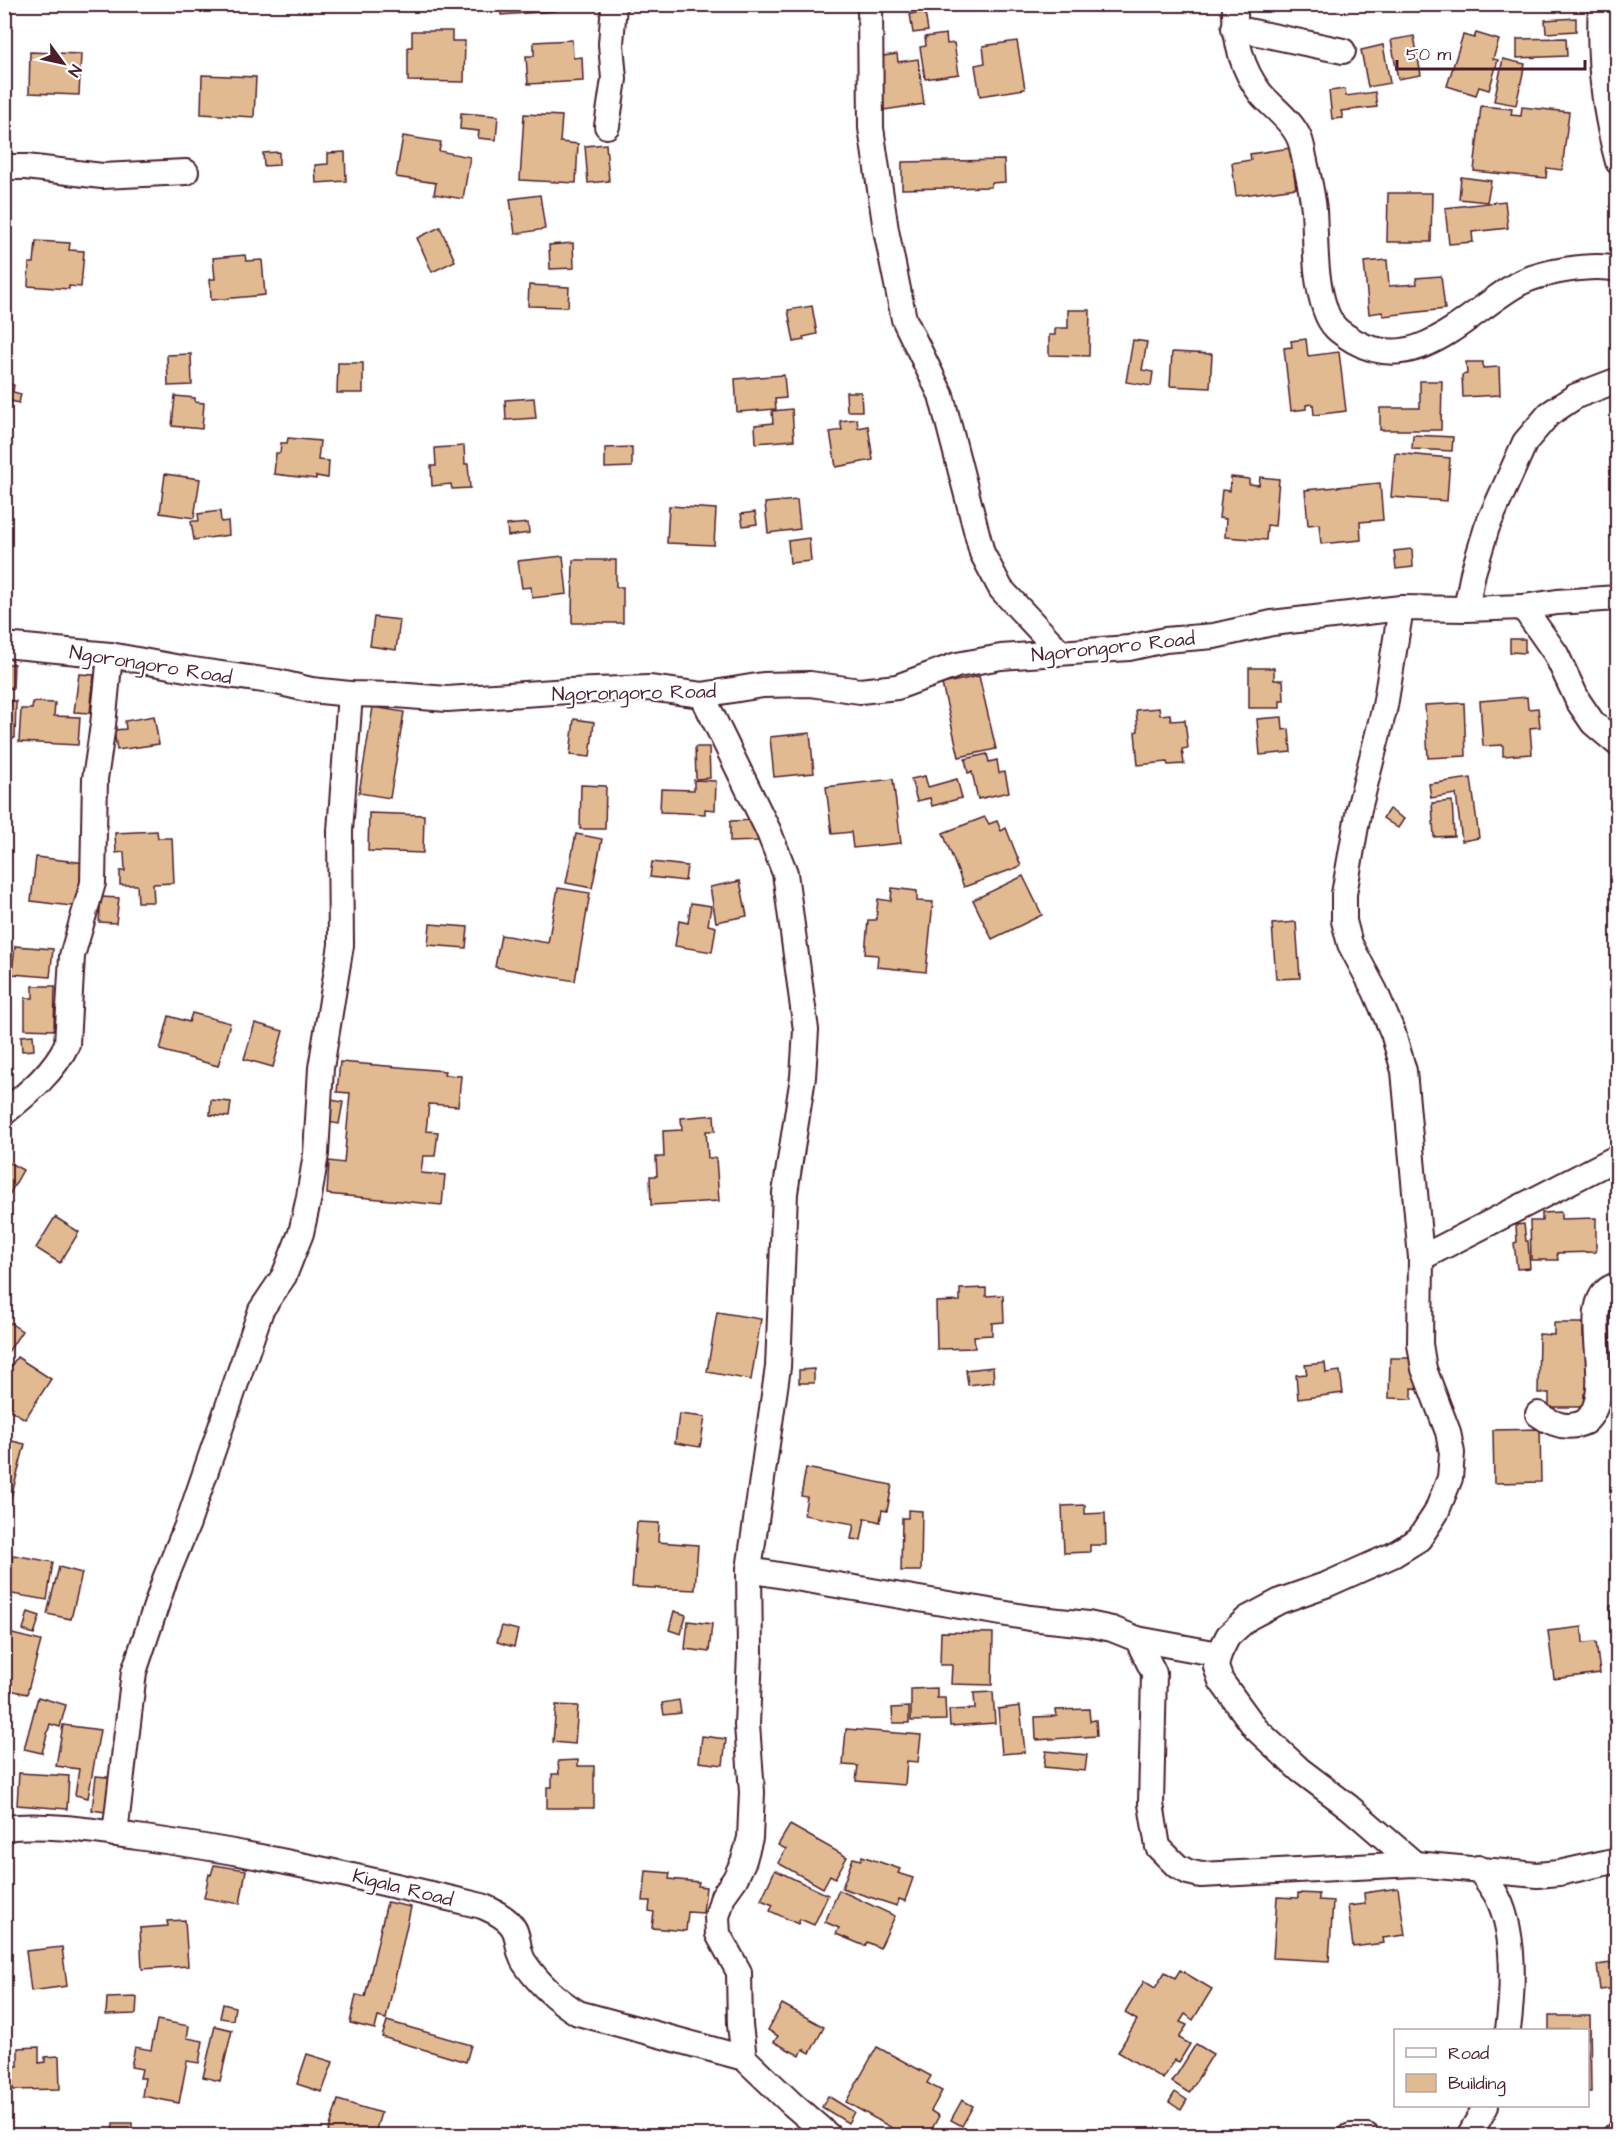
<svg xmlns="http://www.w3.org/2000/svg" width="1622" height="2140" font-family="'Architects Daughter',sans-serif">
	<style>
		.building { fill: #e2ba92; stroke: #4a1f2b; stroke-width: 1.5 }
		.lines { fill: none; stroke-linecap: round; stroke-linejoin: round }
		.street-casing { stroke: #4a1f2b; stroke-width: 28 }
		.street { stroke: #fff; stroke-width: 24 }
		.labels { text-anchor: middle; stroke-width: 4.5; stroke-linejoin: round; paint-order: stroke }
		.street-label { font-size: 20px; fill: #4a1f2b; stroke: #fff }
	</style>
	<rect width="100%" height="100%" fill="#fff"/>
	<filter id="ink" filterUnits="userSpaceOnUse"><feTurbulence type="fractalNoise" baseFrequency=".0167" numOctaves="2"/><feDisplacementMap in="SourceGraphic" scale="12" xChannelSelector="R" yChannelSelector="G"/><feConvolveMatrix kernelMatrix="1 2 1 2 8 2 1 2 1" color-interpolation-filters="sRGB"/></filter>
	<g filter="url(#ink)">
		<g class="building">
			<path d="M500,4H555V11L501,15Z"/>
			<path d="M925,12L928,31L913,33L910,14Z"/>
			<path d="M1576,18V31L1546,33L1545,20Z"/>
			<path d="M412,31H452V41H465L464,82L408,81V47H412Z"/>
			<path d="M1476,33L1499,40L1493,59L1498,60L1489,90L1479,87L1476,95L1447,86L1463,35L1474,38Z"/>
			<path d="M946,34L947,44L954,43L959,74L925,79L920,47L926,46L925,37Z"/>
			<path d="M1414,36L1421,75L1398,79L1391,40Z"/>
			<path d="M1566,38L1567,56L1517,58V39Z"/>
			<path d="M572,40L573,58L582,57L583,81L528,84L526,56H534V42Z"/>
			<path d="M1017,41L1025,89L980,96L975,65L985,63L983,46Z"/>
			<path d="M1383,45L1390,83L1368,87L1361,50Z"/>
			<path d="M30,52L81,54L79,95L29,93Z"/>
			<path d="M897,54L898,62L918,59L924,104L884,110L876,57Z"/>
			<path d="M1503,59L1525,64L1516,105L1494,101Z"/>
			<path d="M202,75L256,77L254,117L201,114Z"/>
			<path d="M1345,89L1346,96L1375,92L1377,107L1341,111L1343,118L1332,119L1329,91Z"/>
			<path d="M1481,106L1512,109L1511,115L1521,116L1522,107L1569,112L1562,170L1547,168L1546,178L1474,171Z"/>
			<path d="M461,113L498,116L496,140L478,138L479,131L460,129Z"/>
			<path d="M524,114L562,116L560,142L578,144L576,183L520,180Z"/>
			<path d="M403,136L441,142L439,151L470,157L463,199L434,194L436,183L396,177Z"/>
			<path d="M606,144L609,181L588,183L585,146Z"/>
			<path d="M1290,148L1296,188L1236,196L1232,163L1251,160L1250,154Z"/>
			<path d="M279,152V165L264,166L263,153Z"/>
			<path d="M345,152L346,181L316,183L315,165L328,164V153Z"/>
			<path d="M1004,160L1005,182L991,183V187L902,189V162Z"/>
			<path d="M1461,177L1491,181L1487,202L1459,199Z"/>
			<path d="M1388,193H1432L1431,242H1387Z"/>
			<path d="M540,195L545,229L515,234L510,199Z"/>
			<path d="M1505,201L1508,228L1472,232L1473,242L1449,244L1445,208Z"/>
			<path d="M440,227L455,261L432,272L417,238Z"/>
			<path d="M36,241L70,243L69,250L84,251L81,287L69,286V289L28,286L29,263H34Z"/>
			<path d="M573,243L574,268L550,269L549,245Z"/>
			<path d="M245,255L246,261L262,260L265,295L211,300L210,279H215L213,258Z"/>
			<path d="M1387,260L1389,286L1417,284L1416,278L1441,276L1445,309L1383,316L1382,312L1369,314L1364,262Z"/>
			<path d="M529,285L569,287L568,307L528,306Z"/>
			<path d="M812,306L817,334L803,337L804,340L794,342L788,310Z"/>
			<path d="M1068,310H1090L1089,356L1049,355V335H1055V328H1068Z"/>
			<path d="M1306,339L1308,356L1339,352L1346,411L1314,415L1313,404L1306,405V409L1291,411L1284,348L1292,347L1291,341Z"/>
			<path d="M1133,340L1147,342L1142,370L1153,372L1151,386L1126,382Z"/>
			<path d="M1172,352L1212,354L1210,388L1170,386Z"/>
			<path d="M191,354L192,385L168,386L167,355Z"/>
			<path d="M1466,362H1483V368L1499,367L1500,395L1463,397L1462,375L1467,374Z"/>
			<path d="M338,363H363V393H337Z"/>
			<path d="M784,375L786,398L775,399L776,409L737,412L735,379Z"/>
			<path d="M1420,381H1442L1441,430H1380V408H1420Z"/>
			<path d="M4,383L14,385L13,392L21,394L19,403L11,401L9,407L4,406Z"/>
			<path d="M846,392H861L862,411H847Z"/>
			<path d="M175,396L195,398V402L204,403L202,429L172,426Z"/>
			<path d="M534,398L536,418L506,420L505,400Z"/>
			<path d="M792,409L794,440L756,443L755,425L773,423L772,411Z"/>
			<path d="M857,419L858,428L868,426L873,460L836,467L830,432L842,430L840,421Z"/>
			<path d="M1413,435L1453,437L1452,451L1412,449Z"/>
			<path d="M288,438L320,441L318,460L329,461L328,478L316,476V479L274,474L276,453H280L281,443H287Z"/>
			<path d="M464,446L465,464H468L470,488L452,489L451,484L432,486L431,466H436L435,448Z"/>
			<path d="M632,447V467L605,468V448Z"/>
			<path d="M1395,453L1450,458L1447,501L1391,497Z"/>
			<path d="M165,474L200,479L194,518L160,513Z"/>
			<path d="M1231,477L1249,479V484L1259,485L1260,477L1279,479L1275,526L1267,525L1266,540L1225,537L1226,519L1219,518L1222,490L1230,491Z"/>
			<path d="M1380,483L1383,520L1360,522L1361,540L1321,544L1319,524L1308,525L1305,490Z"/>
			<path d="M797,500L800,529L768,533L765,503Z"/>
			<path d="M669,506L716,509L714,545L667,543Z"/>
			<path d="M220,511L221,522L228,521L229,535L194,540L191,521H199L198,514Z"/>
			<path d="M755,512L757,524L743,526L741,514Z"/>
			<path d="M528,523L529,533L508,536L507,525Z"/>
			<path d="M809,538L811,561L790,563L788,541Z"/>
			<path d="M1412,549L1413,567L1396,569L1394,551Z"/>
			<path d="M563,556L567,594L532,598L531,587L522,588L518,561Z"/>
			<path d="M573,560H616V587H623V623H572Z"/>
			<path d="M374,617L400,620L396,650L370,646Z"/>
			<path d="M1510,639H1525V653L1510,652Z"/>
			<path d="M4,664H14L13,688H4Z"/>
			<path d="M1249,668H1274V680H1283L1284,701H1280V708H1249Z"/>
			<path d="M79,674L94,675L90,713L74,712Z"/>
			<path d="M979,676L996,749L959,757L942,684Z"/>
			<path d="M1527,697L1528,709L1538,708L1540,727L1530,728L1532,754L1503,756V745L1483,746L1480,701Z"/>
			<path d="M4,700L16,701L15,738H4Z"/>
			<path d="M33,702L55,703L54,716L80,717L78,745L19,742L21,709H32Z"/>
			<path d="M1464,703L1466,756L1428,758L1425,705Z"/>
			<path d="M373,707L404,712L390,798L359,793Z"/>
			<path d="M1159,708L1160,715L1170,714L1171,721L1185,720L1188,748L1182,749L1184,764L1168,765L1167,762L1138,765L1135,732L1138,731L1136,710Z"/>
			<path d="M154,716L159,744L117,750L114,730L126,729L125,721Z"/>
			<path d="M1282,717L1283,730L1289,729L1291,752L1260,755L1257,719Z"/>
			<path d="M574,719L594,722L590,757L570,755Z"/>
			<path d="M810,733L814,773L774,777L770,737Z"/>
			<path d="M695,747H709L710,778L696,779Z"/>
			<path d="M987,754L989,762L997,760L999,773L1005,772L1009,792L978,799L972,772L968,773L965,759Z"/>
			<path d="M925,776L928,787L957,779L962,798L932,806L930,798L917,801L911,779Z"/>
			<path d="M1471,778L1479,838L1462,841L1456,794L1431,798L1429,784Z"/>
			<path d="M893,779L901,843L853,848L851,832L832,834L826,787Z"/>
			<path d="M694,780L716,781L715,810L705,809V814L660,812L661,789L694,790Z"/>
			<path d="M581,785L606,786L605,829H580Z"/>
			<path d="M1452,801L1454,836L1434,837L1432,803Z"/>
			<path d="M1389,809L1404,819L1398,828L1383,818Z"/>
			<path d="M369,813L424,815L423,853L368,851Z"/>
			<path d="M985,817L989,824L997,821L1001,831L1006,828L1021,866L964,887L943,833Z"/>
			<path d="M758,820V841L730,842V821Z"/>
			<path d="M157,831L158,838H172L174,883L153,884L154,902H138L137,885H120V871H125L124,852L116,853L115,833Z"/>
			<path d="M576,834L602,839L592,888L566,883Z"/>
			<path d="M36,857L85,863L79,907L31,901Z"/>
			<path d="M652,862L687,866L685,881L650,877Z"/>
			<path d="M1023,876L1042,915L992,939L973,900Z"/>
			<path d="M740,881L747,916L716,922L710,887Z"/>
			<path d="M558,888L590,893L575,981L495,967L501,935L548,943Z"/>
			<path d="M892,888L917,891V901L933,902L926,972L877,967L878,955L865,954L868,920H876L878,899L891,901Z"/>
			<path d="M101,897L119,898L116,923L99,922Z"/>
			<path d="M691,903L711,906L708,925L716,927L712,952L675,946L679,921L688,923Z"/>
			<path d="M1296,922L1300,978L1276,979L1272,924Z"/>
			<path d="M430,924L468,927L466,948L428,945Z"/>
			<path d="M15,946L53,949L50,977L12,974Z"/>
			<path d="M33,986H55L54,1030L25,1029V998H33Z"/>
			<path d="M192,1013L230,1023L218,1066L160,1050L169,1016L189,1022Z"/>
			<path d="M255,1023L283,1031L273,1067L244,1059Z"/>
			<path d="M33,1035L34,1050L22,1051L21,1036Z"/>
			<path d="M340,1062L445,1071L444,1075L461,1076L458,1106L429,1104L426,1131L438,1132L435,1156H423L421,1173L445,1175L442,1205L327,1194L329,1161L344,1163L350,1093L337,1092Z"/>
			<path d="M211,1100L231,1102L229,1117L210,1115Z"/>
			<path d="M331,1100L343,1102L339,1124L327,1122Z"/>
			<path d="M714,1115L715,1131H706L708,1158H716L719,1201L651,1205L650,1176H657L656,1157H664L663,1131L682,1130L681,1118Z"/>
			<path d="M4,1160L23,1170L5,1202H4Z"/>
			<path d="M1561,1212V1219L1596,1218V1252L1557,1253L1558,1260H1531L1530,1221H1542V1213Z"/>
			<path d="M55,1217L79,1232L60,1263L36,1248Z"/>
			<path d="M1524,1224L1526,1241H1528L1530,1268L1517,1269L1514,1243L1517,1242L1516,1225Z"/>
			<path d="M986,1288V1296L1003,1295L1004,1322L992,1323V1335L974,1336L975,1348L937,1349L936,1302L960,1301V1289Z"/>
			<path d="M717,1312L761,1319L751,1380L707,1372Z"/>
			<path d="M4,1319L22,1331L4,1358Z"/>
			<path d="M1554,1323H1583V1337L1594,1338L1593,1394H1584V1407H1549V1393H1538L1539,1334L1554,1335Z"/>
			<path d="M17,1357L51,1379L25,1419L4,1406V1388L6,1386L4,1385V1376Z"/>
			<path d="M1390,1358H1417L1421,1389L1412,1388V1399L1389,1398Z"/>
			<path d="M1325,1363L1326,1373L1340,1371L1343,1393L1298,1399L1296,1375L1307,1374L1305,1365Z"/>
			<path d="M993,1367L994,1382L968,1385L966,1370Z"/>
			<path d="M814,1369V1383H799V1370Z"/>
			<path d="M679,1414L705,1417L700,1447L675,1443Z"/>
			<path d="M1540,1429L1541,1482L1494,1483L1493,1430Z"/>
			<path d="M4,1439L25,1444L8,1509L4,1508Z"/>
			<path d="M806,1468L892,1485L887,1511L882,1510L880,1522L865,1518L861,1540L851,1539L854,1524L804,1515L807,1497L801,1496Z"/>
			<path d="M1085,1505V1514L1105,1513L1106,1545H1090V1552L1064,1553L1062,1506Z"/>
			<path d="M908,1510L922,1511L921,1571H901L902,1518H908Z"/>
			<path d="M637,1522L659,1523L658,1542L698,1545L695,1590L632,1587Z"/>
			<path d="M13,1555L53,1562L47,1600L6,1593Z"/>
			<path d="M59,1567L82,1573L71,1619L47,1614Z"/>
			<path d="M1610,1606H1618V1648H1612Z"/>
			<path d="M674,1611L686,1615L681,1634L669,1630Z"/>
			<path d="M28,1612L40,1616L34,1634L23,1630Z"/>
			<path d="M688,1621L712,1624L709,1652L685,1649Z"/>
			<path d="M502,1626L518,1630L514,1647L497,1642Z"/>
			<path d="M1582,1627L1583,1643L1596,1642L1600,1673L1554,1679L1548,1631Z"/>
			<path d="M4,1632L41,1641L27,1694L10,1690L11,1684L4,1682Z"/>
			<path d="M941,1632L993,1633L992,1685L951,1684L952,1665H940Z"/>
			<path d="M937,1688V1698H945L946,1720L911,1721V1689Z"/>
			<path d="M993,1692L995,1723L950,1726L949,1710L975,1709L974,1693Z"/>
			<path d="M38,1697L66,1705L60,1727L50,1724L42,1753L24,1749Z"/>
			<path d="M679,1700L681,1713L664,1715L662,1703Z"/>
			<path d="M556,1705L578,1706L575,1744L553,1742Z"/>
			<path d="M1020,1706L1025,1752L1002,1754L998,1709Z"/>
			<path d="M909,1707V1723H893L892,1708Z"/>
			<path d="M1089,1709L1090,1721L1096,1720L1097,1736L1036,1740L1035,1717L1057,1716L1056,1710Z"/>
			<path d="M63,1725L100,1730L88,1798L75,1795L79,1769L56,1766Z"/>
			<path d="M846,1729L921,1735L918,1762L907,1761L905,1785L856,1781L858,1766L843,1765Z"/>
			<path d="M702,1736L726,1739L723,1765L699,1762Z"/>
			<path d="M1046,1751L1087,1755L1085,1771L1044,1767Z"/>
			<path d="M578,1760V1766H594V1808H547V1787H552V1774H559L558,1761Z"/>
			<path d="M19,1773L69,1776L67,1809L17,1805Z"/>
			<path d="M96,1776L116,1778L112,1813L92,1810Z"/>
			<path d="M790,1825L847,1857L835,1878L830,1875L823,1888L778,1863L786,1849L778,1845Z"/>
			<path d="M862,1856L900,1869L898,1873L913,1878L905,1901L899,1899L897,1906L842,1888L853,1858L861,1860Z"/>
			<path d="M214,1865L246,1870L240,1904L204,1898L209,1874L211,1875Z"/>
			<path d="M775,1870L828,1895L814,1925L800,1919L798,1924L770,1911L773,1905L761,1900Z"/>
			<path d="M646,1871L670,1873L669,1879L699,1882L698,1886L706,1887L703,1913L688,1912L686,1931L652,1928L654,1912L649,1911L650,1901H643Z"/>
			<path d="M1398,1888L1405,1935L1383,1938L1384,1943L1353,1947L1348,1906L1365,1904L1364,1893Z"/>
			<path d="M839,1890L895,1916L880,1948L867,1942L865,1946L836,1934L839,1928L825,1922Z"/>
			<path d="M1298,1893L1319,1894V1900L1333,1901L1329,1961L1273,1958L1277,1897L1298,1898Z"/>
			<path d="M387,1902L411,1907L386,2019L378,2017L375,2029L350,2023L356,1995L365,1997Z"/>
			<path d="M185,1920L188,1966L142,1969L140,1928L168,1926L167,1921Z"/>
			<path d="M62,1947L67,1986L31,1991L26,1951Z"/>
			<path d="M1618,1962V1988L1600,1990L1597,1965Z"/>
			<path d="M1180,1970L1212,1989L1193,2020L1185,2014L1180,2022L1187,2025L1179,2038L1190,2044L1179,2062L1175,2060L1163,2079L1118,2052L1137,2020L1125,2013L1144,1981L1155,1988L1165,1972L1175,1978Z"/>
			<path d="M137,1997L136,2014L106,2015L107,1998Z"/>
			<path d="M223,2004L235,2007L233,2020L220,2018Z"/>
			<path d="M782,2004L824,2027L810,2053L803,2049L800,2056L774,2042L778,2036L768,2030Z"/>
			<path d="M1549,2016H1590L1591,2092H1588V2030H1549Z"/>
			<path d="M157,2020L189,2026L187,2038L203,2041L199,2063L187,2061L179,2103L142,2096L145,2078H140L142,2069L131,2067L135,2047L151,2050Z"/>
			<path d="M387,2021L471,2045L466,2062L382,2037Z"/>
			<path d="M215,2026L232,2030L220,2081L203,2077Z"/>
			<path d="M1196,2044L1213,2054L1189,2093L1172,2082Z"/>
			<path d="M39,2047V2063L45,2062V2057L59,2056L60,2089L13,2090L12,2066H18V2048Z"/>
			<path d="M877,2047L931,2076L927,2083L942,2091L931,2111L939,2116L928,2136H906L846,2102Z"/>
			<path d="M307,2054L333,2062L322,2092L297,2084Z"/>
			<path d="M1175,2092L1187,2100L1181,2110L1169,2102Z"/>
			<path d="M828,2096L854,2112L848,2123L822,2107Z"/>
			<path d="M338,2100L381,2113L374,2136H327Z"/>
			<path d="M962,2100L973,2106L962,2126L951,2120Z"/>
			<path d="M113,2123H132V2136H112Z"/>
			<path d="M275,2127L302,2136H273Z"/>
		</g>
		<g class="lines">
			<g class="street-casing">
				<g id="street">
					<path d="M870,4L871,128L886,230L904,319L941,395L982,553L1001,589L1060,652"/>
					<path d="M1235,4C1234,37 1240,67 1261,94C1275,110 1298,125 1302,147C1306,168 1312,189 1314,210C1316,243 1314,277 1325,309C1331,327 1339,332 1354,341C1417,377 1467,313 1516,285C1539,272 1591,263 1618,269"/>
					<path d="M1601,4C1598,57 1604,111 1618,162"/>
					<path d="M1234,28L1343,51"/>
					<path d="M607,126L614,79L611,44L614,4"/>
					<path d="M4,167H26L102,176L186,172"/>
					<path d="M1523,607L1556,654L1578,701L1593,723L1618,744"/>
					<path d="M1401,608L1385,706L1359,809L1344,894V921L1350,944L1375,991L1393,1033L1404,1071L1421,1258L1420,1344L1424,1369L1448,1432L1452,1453L1450,1478L1436,1513L1419,1539L1393,1555L1328,1584L1280,1601L1248,1618L1228,1636L1219,1654L1216,1667L1221,1681L1256,1729L1300,1770L1349,1807L1415,1864"/>
					<path d="M1466,609L1473,573L1487,527L1525,442L1549,414L1576,396L1618,380"/>
					<path d="M4,645L110,655L186,669L277,682L311,690L350,694L396,695L447,699L569,691L649,688L702,695L763,685L810,684L860,691L897,687L957,665L1001,657L1129,648L1165,640L1214,636L1272,623L1401,608L1466,609L1523,607L1557,602L1618,598"/>
					<path d="M702,695L768,830L785,873L806,1030L803,1077L785,1193L778,1367L749,1570L750,1652L747,1725L752,1792L750,1838L744,1860L735,1879L723,1896L717,1917L718,1934L739,1972L740,2025L744,2058L792,2104L829,2136"/>
					<path d="M4,1113C28,1093 54,1072 67,1044L72,956L93,883L95,779L103,725L110,655"/>
					<path d="M1421,1258L1618,1157"/>
					<path d="M1538,1414C1553,1425 1568,1430 1585,1422C1622,1390 1570,1296 1618,1285"/>
					<path d="M749,1570L1030,1618L1088,1624L1112,1629L1137,1639L1154,1673L1151,1804L1158,1847L1177,1866L1188,1872L1201,1875L1415,1864L1537,1875L1559,1873L1618,1860"/>
					<path d="M1137,1639L1219,1654"/>
					<path d="M4,1828C46,1823 95,1831 137,1837C253,1852 368,1879 482,1906C494,1911 510,1919 515,1931C519,1941 518,1953 524,1962C538,1983 557,2000 578,2013L744,2058"/>
					<path d="M115,1834L134,1672L165,1579L188,1523L261,1310L284,1276L301,1233L309,1197L316,1154L321,1068L341,945L340,831L350,694"/>
					<path d="M1478,1868C1484,1877 1491,1886 1497,1896C1516,1933 1513,1990 1508,2030"/>
					<path d="M1351,2136H1367"/>
					<path d="M1469,2136L1486,2106"/>
					<path d="M1615,2136L1618,2134"/>
				</g>
			</g>
			<use href="#street" class="street"/>
		</g>
	</g>
	<g class="labels">
		<g class="street-label">
			<text transform="translate(1113 646) rotate(-6)" y="7">Ngorongoro Road</text>
			<text transform="translate(151 664) rotate(9)" y="7">Ngorongoro Road</text>
			<text transform="translate(634 692) rotate(-1)" y="7">Ngorongoro Road</text>
			<text transform="translate(403 1887) rotate(14)" y="7">Kigala Road</text>
		</g>
	</g>
	<rect width="1622" height="2140" fill="none" stroke="#fff" stroke-width="24"/>
	<rect x="12" y="12" width="1598" height="2116" fill="none" stroke="#4a1f2b" stroke-width="2" filter="url(#ink)"/>
	<rect x="1394" y="2029" width="195" height="78" fill="#ffffff" stroke="#b7a5aa" stroke-width="1.5"/>
	<rect x="1406" y="2048" width="30" height="9" fill="#ffffff" stroke="#b7a5aa" stroke-width="1.5"/>
	<text x="1448" y="2059" font-size="18" fill="#4a1f2b">Road</text>
	<rect x="1406" y="2074" width="30" height="18" fill="#e2ba92" stroke="#b7a5aa" stroke-width="1.5"/>
	<text x="1448" y="2089" font-size="18" fill="#4a1f2b">Building</text>
	<g transform="translate(63 63) rotate(123)" stroke="#ffffff" stroke-width="4.5" paint-order="stroke">
	<path d="M0-4.5L10 22L0 15L-10 22Z" fill="#4a1f2b"/>
	<text y="-9" font-size="16" font-weight="bold" text-anchor="middle" fill="#4a1f2b">N</text>
	</g>
	<path d="M1397 60v9h188v-9" fill="none" stroke="#4a1f2b" stroke-width="3"/>
	<text x="1406" y="60" font-size="18" fill="#4a1f2b" stroke="#ffffff" stroke-width="4.5" paint-order="stroke">50 m</text>
</svg>
